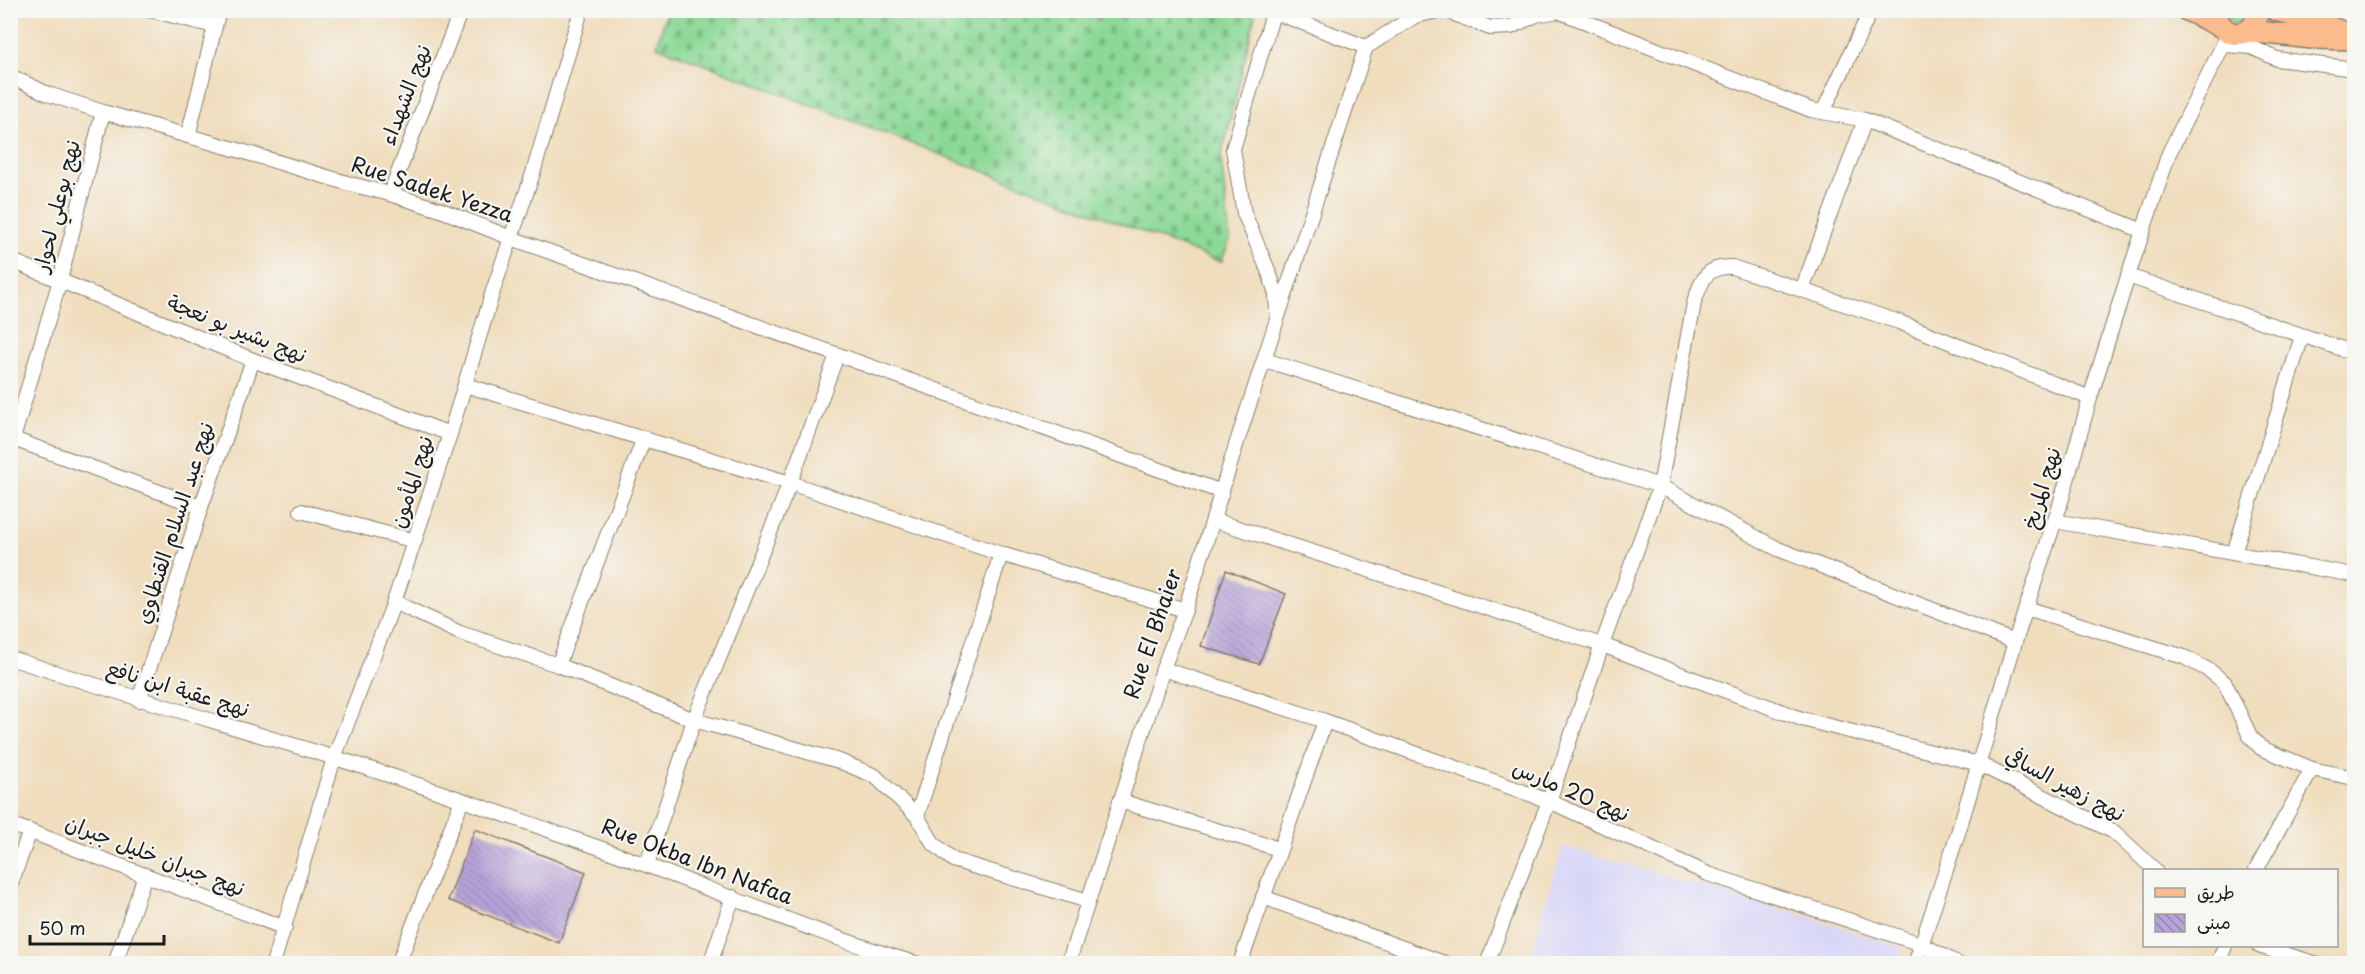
<svg xmlns="http://www.w3.org/2000/svg" width="2365" height="974" font-family="'Playpen Sans','Playpen Sans Arabic',sans-serif">
	<style>
		.built { fill: #d9d7f8 }
		.grass { fill: url(#grass-dots); stroke: #547a59; stroke-width: 1.5 }
		.cemetery { fill: url(#cemetery-stones); stroke: #547a59; stroke-width: 1.5 }
		.building { fill: url(#building-back-hatch) }
		.lines { fill: none; stroke-linecap: round; stroke-linejoin: round }
		.minor-casing { stroke: #867c6c; stroke-width: 16 }
		.primary-casing { stroke: #867c6c; stroke-width: 24 }
		.minor { stroke: #fff; stroke-width: 14 }
		.primary { stroke: #fbbb8c; stroke-width: 21 }
		.labels { text-anchor: middle; stroke-width: 4.5; stroke-linejoin: round; paint-order: stroke }
		.street-label { font-size: 21px; fill: #1c1c1c; stroke: #f6f6f2 }
	</style>
	<defs>
		<pattern id="grass-dots" width="8" height="8" patternUnits="userSpaceOnUse" patternTransform="scale(1.5)"><rect width="8" height="8" fill="#8cd996"/><path d="M2 2h.1M6 6h.1" fill="none" stroke="#78ba81" stroke-width="1.8" stroke-linecap="round"/></pattern>
		<pattern id="cemetery-stones" width="16" height="16" patternUnits="userSpaceOnUse" patternTransform="scale(1.5)"><rect width="16" height="16" fill="#8cd996"/><path d="M2 7V4a2 2 0 0 1 4 0v3zM10 15v-3a2 2 0 0 1 4 0v3z" fill="#78ba81"/></pattern>
		<pattern id="building-back-hatch" width="6" height="6" patternUnits="userSpaceOnUse" patternTransform="scale(1.5)"><rect width="6" height="6" fill="#b7a3d9"/><path d="M-1 5l2 2M0 0l6 6M5-1l2 2" fill="none" stroke="#9484af"/></pattern>
	</defs>
	<rect width="100%" height="100%" fill="#f6f6f2"/>
	<filter id="ink" filterUnits="userSpaceOnUse"><feTurbulence type="fractalNoise" baseFrequency=".0167" numOctaves="2"/><feDisplacementMap in="SourceGraphic" scale="12" xChannelSelector="R" yChannelSelector="G"/><feConvolveMatrix kernelMatrix="1 2 1 2 8 2 1 2 1" color-interpolation-filters="sRGB"/></filter>
	<filter id="wash" filterUnits="userSpaceOnUse"><feTurbulence type="fractalNoise" baseFrequency=".008" numOctaves="4" result="noise"/><feDisplacementMap in="SourceGraphic" scale="24" xChannelSelector="R" yChannelSelector="G"/><feGaussianBlur stdDeviation="1.35" result="paint"/><feColorMatrix in="noise" values="0 0 0 0 0 0 0 0 0 0 0 0 0 0 0 0 0 1.4 0 .05"/><feComposite in="paint" operator="in"/></filter>
	<g filter="url(#wash)">
		<rect width="100%" height="100%" fill="#f0ddbd"/>
		<path class="built" d="M1563,846L1812,918L1903,948L1898,964L1528,963Z"/>
		<path class="grass" d="M2247,10L2245,23L2233,25L2227,15L2228,11Z"/>
		<path class="cemetery" d="M667,11H1242L1255,16L1221,158L1230,240L1221,262L657,46Z"/>
		<g id="blocks">
			<g class="building">
				<path d="M1226,570L1286,594L1259,664L1201,646Z"/>
				<path d="M475,829L586,872L559,943L448,900Z"/>
			</g>
		</g>
	</g>
	<g filter="url(#ink)">
		<use href="#blocks" fill-opacity="0" stroke="#867c6c" stroke-width="1.5"/>
		<g class="lines">
			<g class="minor-casing">
				<g id="minor">
					<path d="M150,10L214,26"/>
					<path d="M1274,10L1233,149L1244,213L1270,275L1276,294L1277,311"/>
					<path d="M2225,45L2251,47L2277,59L2354,69"/>
					<path d="M1366,47L1415,16L1433,12L1447,11L1490,28L1511,27L1536,15L1558,11L1811,110L1865,120L2143,231"/>
					<path d="M10,76L48,94L103,112L238,150L350,184L390,194L441,210L511,238L1222,492"/>
					<path d="M1823,112L1871,10"/>
					<path d="M188,136L219,10"/>
					<path d="M390,194L461,10"/>
					<path d="M10,260L253,360L450,434"/>
					<path d="M2128,276L2354,353"/>
					<path d="M1802,290L1865,120"/>
					<path d="M837,355L790,483L694,720L839,761L875,776L917,816L933,843L953,860L1088,901"/>
					<path d="M1265,360L1660,486L1778,549L2015,642"/>
					<path d="M465,385L790,483L1001,554L1185,610"/>
					<path d="M13,439L201,507"/>
					<path d="M10,449L60,280L103,112"/>
					<path d="M301,511L415,541"/>
					<path d="M1213,520L1602,645L1802,719L1979,764L2114,832L2155,870"/>
					<path d="M2055,521L2354,575"/>
					<path d="M2234,553L2302,336"/>
					<path d="M394,602L460,633L558,665L644,438"/>
					<path d="M2026,608L2184,657L2210,671L2225,683L2250,736L2261,748L2312,769"/>
					<path d="M10,658C117,693 225,724 332,757C414,782 494,811 574,839C689,878 801,930 918,964"/>
					<path d="M558,665L694,720L647,864"/>
					<path d="M1163,669L1325,721L1549,801L1708,874L1921,944L1958,964"/>
					<path d="M139,700L201,507L253,360"/>
					<path d="M1120,801L1279,849"/>
					<path d="M917,816L1001,554"/>
					<path d="M10,824L285,928"/>
					<path d="M2256,870L2312,769L2354,778"/>
					<path d="M10,886L30,831"/>
					<path d="M1263,897L1447,964"/>
					<path d="M2259,946L2317,964"/>
					<path d="M115,964L145,875"/>
					<path d="M273,964L334,758L394,602L450,434L493,291L533,173L581,10"/>
					<path d="M398,964L462,800"/>
					<path d="M710,964L733,897"/>
					<path d="M1068,964L1163,669L1185,610L1237,442L1366,47L1269,10"/>
					<path d="M1240,964L1325,721"/>
					<path d="M1487,964L1549,801L1602,645L1660,486L1694,303C1702,280 1705,266 1732,267L1899,322L2090,398"/>
					<path d="M1915,964L1958,833L2015,642L2060,505L2090,398L2128,276L2169,153L2229,33"/>
					<path d="M2218,964L2225,946"/>
				</g>
			</g>
			<g class="primary-casing">
				<g id="primary">
					<path d="M2187,10L2222,27"/>
					<path d="M2217,10C2216,42 2259,41 2257,10"/>
					<path d="M2276,10L2325,25L2346,34"/>
					<path d="M2248,31L2312,38L2354,39"/>
				</g>
			</g>
			<use href="#minor" class="minor"/>
			<use href="#primary" class="primary"/>
		</g>
	</g>
	<g class="labels">
		<g class="street-label">
			<text transform="translate(406 95) rotate(-69)" y="7">نهج الشهداء</text>
			<text transform="translate(432 190) rotate(18)" y="7">Rue Sadek Yezza</text>
			<text transform="translate(57 206) rotate(-76)" y="7">نهج بوعلي لحوار</text>
			<text transform="translate(237 329) rotate(22)" y="7">نهج بشير بو نعجة</text>
			<text transform="translate(412 482) rotate(-72)" y="7">نهج المأمون</text>
			<text transform="translate(2042 488) rotate(-73)" y="7">نهج المريخ</text>
			<text transform="translate(175 523) rotate(-72)" y="7">نهج عبد السلام القنطاوي</text>
			<text transform="translate(1153 634) rotate(-71)" y="7">Rue El Bhaier</text>
			<text transform="translate(178 689) rotate(17)" y="7">نهج عقبة ابن نافع</text>
			<text transform="translate(2065 785) rotate(28)" y="7">نهج زهير السافي</text>
			<text transform="translate(1571 791) rotate(23)" y="7">نهج 20 مارس</text>
			<text transform="translate(155 856) rotate(21)" y="7">نهج جبران خليل جبران</text>
			<text transform="translate(697 862) rotate(21)" y="7">Rue Okba Ibn Nafaa</text>
		</g>
	</g>
	<rect width="2365" height="974" fill="none" stroke="#f6f6f2" stroke-width="36"/>
	<rect x="2143" y="869" width="195" height="78" fill="#f6f6f2" stroke="#9f9f9c" stroke-width="1.5"/>
	<rect x="2155" y="888" width="30" height="9" fill="#fbbb8c" stroke="#9f9f9c" stroke-width="1.5"/>
	<text x="2197" y="899" font-size="18" fill="#1c1c1c">طريق</text>
	<rect x="2155" y="914" width="30" height="18" fill="url(#building-back-hatch)" stroke="#9f9f9c" stroke-width="1.5"/>
	<text x="2197" y="929" font-size="18" fill="#1c1c1c">مبنى</text>
	<path d="M30 935v9h134v-9" fill="none" stroke="#1c1c1c" stroke-width="3"/>
	<text x="39" y="935" font-size="18" fill="#1c1c1c" stroke="#f6f6f2" stroke-width="4.5" paint-order="stroke">50 m</text>
</svg>
